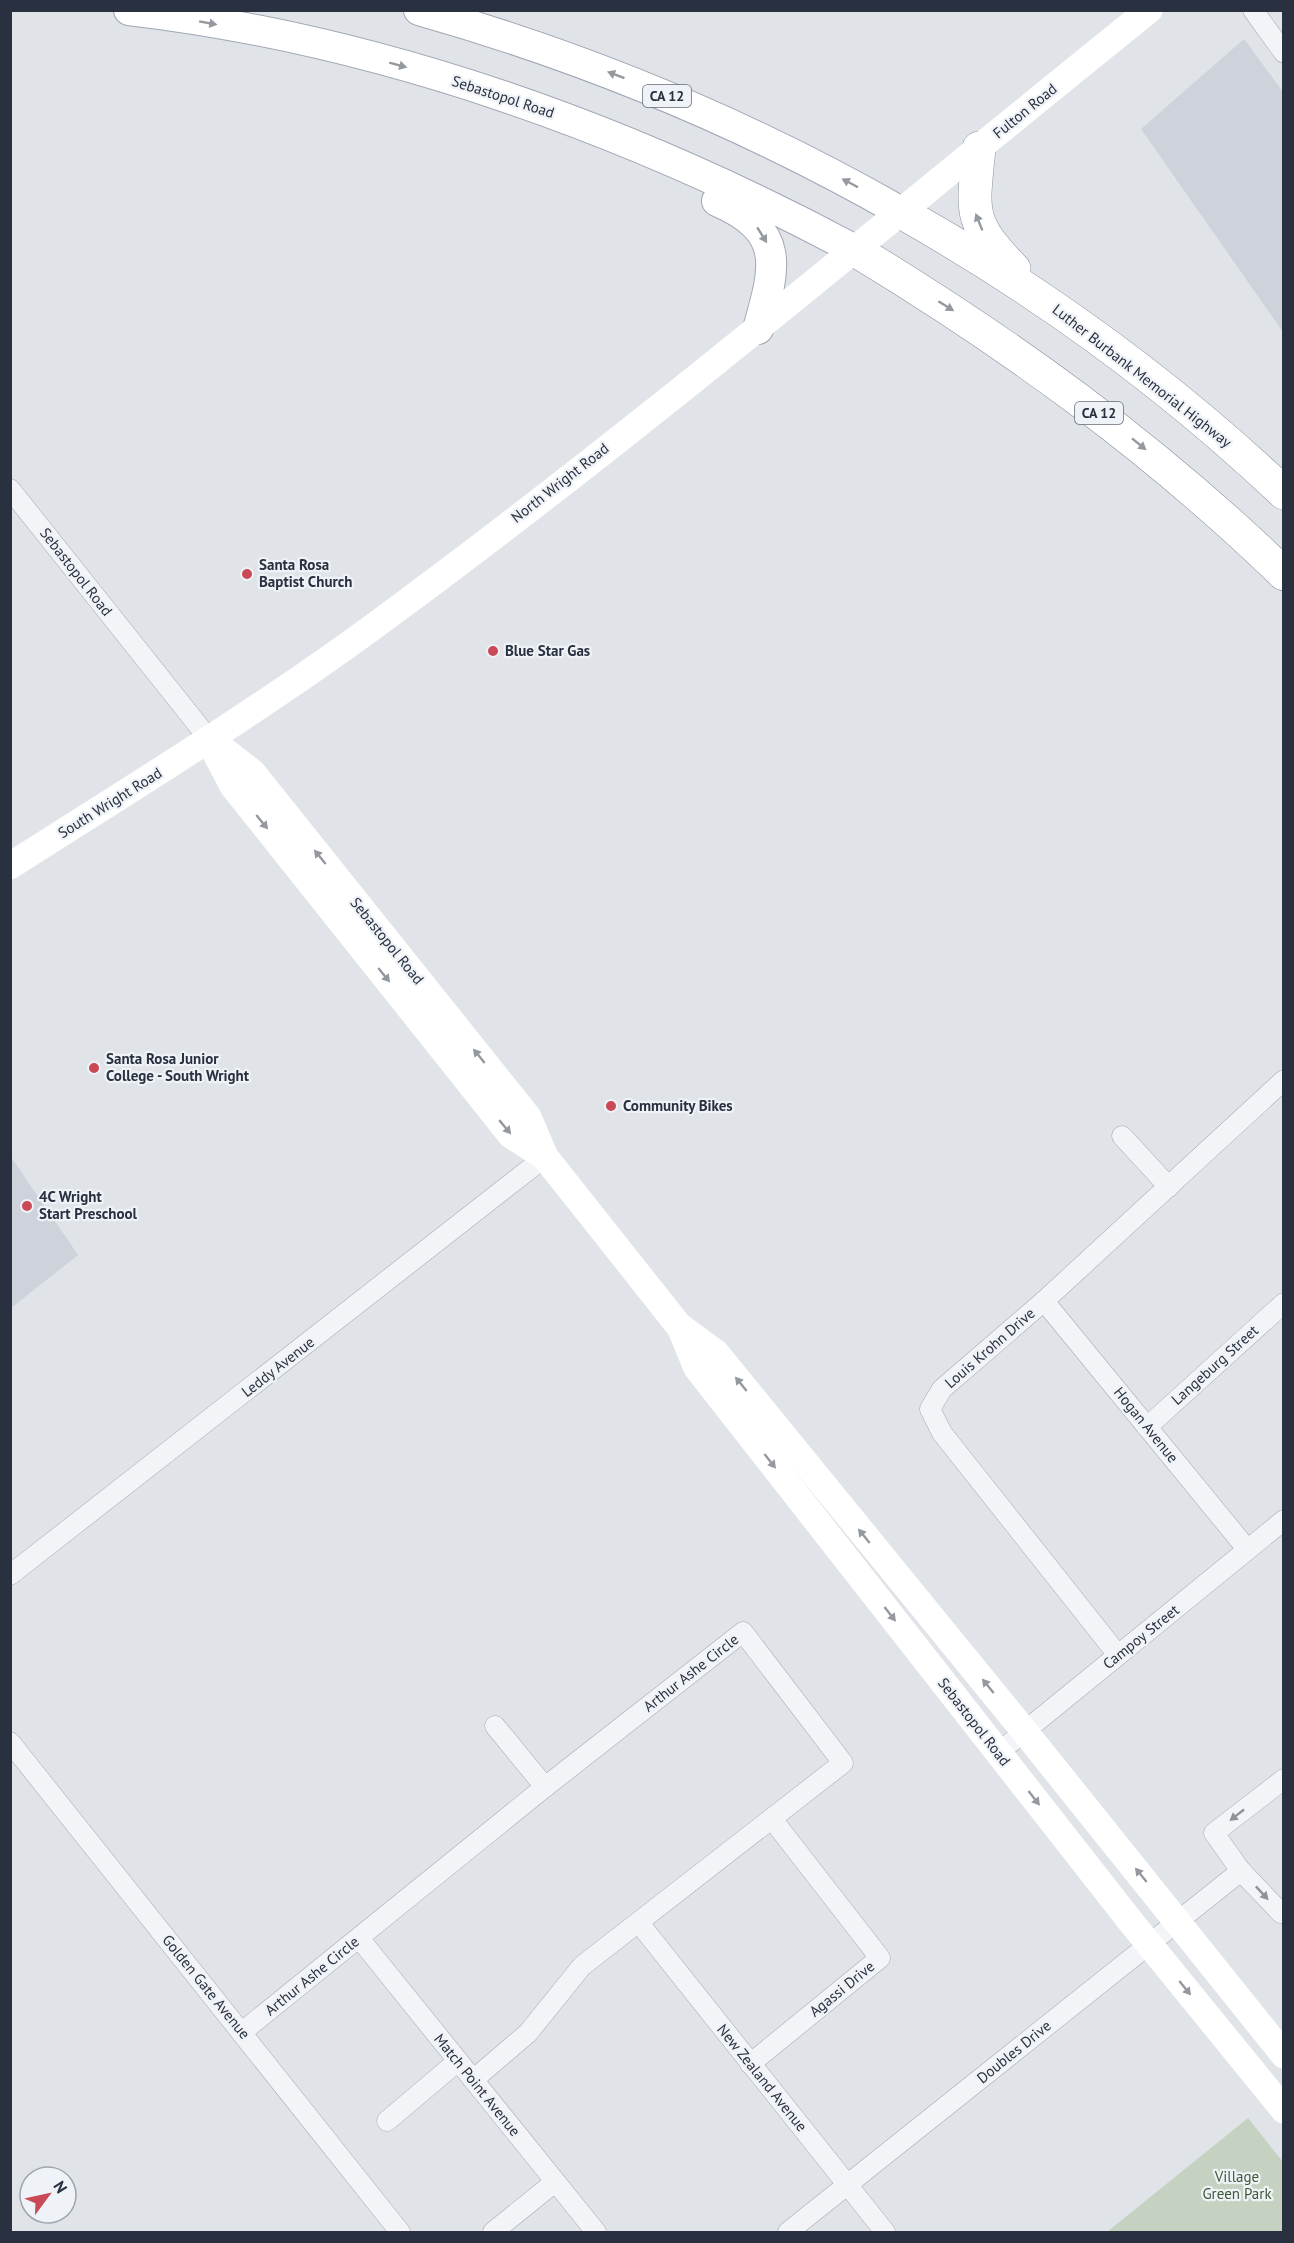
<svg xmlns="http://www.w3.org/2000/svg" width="1294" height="2243" font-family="'PT Sans',sans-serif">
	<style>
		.built { fill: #ced2da }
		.green { fill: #c5d2c1 }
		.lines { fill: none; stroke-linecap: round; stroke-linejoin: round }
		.street-casing { stroke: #a5aab2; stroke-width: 21 }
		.primary-casing { stroke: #a0a7b4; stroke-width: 32 }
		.highway-casing { stroke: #88909f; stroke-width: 34 }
		.street { stroke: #f3f4f7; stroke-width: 20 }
		.secondary { stroke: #fff; stroke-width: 27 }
		.primary { stroke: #fff; stroke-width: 30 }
		.highway { stroke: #fff; stroke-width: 33 }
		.oneway { fill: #94989f }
		.oneway2 { fill: #8e929b }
		.poi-dot { fill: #c94956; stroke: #eff2f6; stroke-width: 2 }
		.labels { text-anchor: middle; stroke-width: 4.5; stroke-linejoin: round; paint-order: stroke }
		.shield { fill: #eff2f6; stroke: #646a76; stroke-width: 1.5 }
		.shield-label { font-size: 14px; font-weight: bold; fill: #29303f }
		.street-label { font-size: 15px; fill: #29303f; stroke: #eff2f6 }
		.poi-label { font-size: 15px; font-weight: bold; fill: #29303f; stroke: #eff2f6; text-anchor: start }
		.park-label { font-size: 15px; fill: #3c5a37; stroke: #eff2f6 }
	</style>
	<rect width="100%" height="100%" fill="#e0e3e8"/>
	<g class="built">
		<path d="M1244,39L1283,92V332L1141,129Z"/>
		<path d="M11,1157L78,1255L11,1308H10Z"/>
	</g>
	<path class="green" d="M1248,2118L1283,2162V2232H1107Z"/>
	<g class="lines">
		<g class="street-casing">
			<g id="street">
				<path d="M1253,10L1284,53"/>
				<path d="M10,489L209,739"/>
				<path d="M1122,1136L1169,1187"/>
				<path d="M1044,1301L1247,1549"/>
				<path d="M1147,1427L1284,1303"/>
				<path d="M10,1575L545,1157"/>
				<path d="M1118,1655L942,1433L930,1409L942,1389L1044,1301L1284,1080"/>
				<path d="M495,1726L545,1787"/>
				<path d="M10,1742L400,2232"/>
				<path d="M998,1753L1284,1520"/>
				<path d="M1284,1779L1214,1833L1241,1871L1281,1913L1284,1911"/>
				<path d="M639,1923L885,2232"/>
				<path d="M359,1938L596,2232"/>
				<path d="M242,2032L545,1787L743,1632L843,1763L582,1966L528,2033L473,2080"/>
				<path d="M750,2064L880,1958L772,1819"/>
				<path d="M387,2121L458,2061"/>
				<path d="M493,2232L555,2182"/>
				<path d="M788,2232L1241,1871"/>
			</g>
		</g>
		<g class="primary-casing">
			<g id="primary">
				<path d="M129,10C383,40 631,130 855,250"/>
				<path d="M419,10C588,58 749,125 901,212"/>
				<path d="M717,201C786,231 776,266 758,329"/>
			</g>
		</g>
		<g class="highway-casing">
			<g id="highway">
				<path d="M979,148C973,211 967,221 1014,269"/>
				<path d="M901,212C1039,290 1169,384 1284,493"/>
				<path d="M855,250C1010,344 1153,447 1284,574"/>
			</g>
		</g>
		<use href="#street" class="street"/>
		<g class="secondary">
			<path d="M209,739L252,772L528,1117L545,1157L679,1326L716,1353L1025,1732L1284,2055"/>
			<path d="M212,746L233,786L511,1135L545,1157"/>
			<path d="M10,866C135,786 262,709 381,621C645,427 894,215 1149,10"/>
			<path d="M680,1327L697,1368L1131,1922L1284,2110"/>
		</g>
		<use href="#primary" class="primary"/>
		<use href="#highway" class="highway"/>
	</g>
	<defs><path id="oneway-solid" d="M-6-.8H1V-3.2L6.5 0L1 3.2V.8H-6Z" transform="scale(1.5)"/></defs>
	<g class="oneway">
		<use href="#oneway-solid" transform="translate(208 23) rotate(10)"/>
		<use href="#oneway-solid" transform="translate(398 65) rotate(15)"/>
		<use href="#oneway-solid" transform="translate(616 75) rotate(-159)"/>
		<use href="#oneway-solid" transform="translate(850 183) rotate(-152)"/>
		<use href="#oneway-solid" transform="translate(979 222) rotate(-112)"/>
		<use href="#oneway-solid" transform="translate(762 235) rotate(58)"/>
		<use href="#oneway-solid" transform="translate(946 306) rotate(32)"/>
		<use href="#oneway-solid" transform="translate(1139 444) rotate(39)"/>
		<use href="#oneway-solid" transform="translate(262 822) rotate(51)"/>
		<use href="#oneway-solid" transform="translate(320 857) rotate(-129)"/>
		<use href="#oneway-solid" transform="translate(384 975) rotate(51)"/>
		<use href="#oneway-solid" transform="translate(479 1056) rotate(-129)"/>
		<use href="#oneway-solid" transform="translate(505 1127) rotate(50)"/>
		<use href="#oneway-solid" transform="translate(741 1384) rotate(-129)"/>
		<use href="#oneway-solid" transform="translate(770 1461) rotate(52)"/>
		<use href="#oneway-solid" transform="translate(864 1536) rotate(-129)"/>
		<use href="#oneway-solid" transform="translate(890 1614) rotate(52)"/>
		<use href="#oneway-solid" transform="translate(988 1686) rotate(-129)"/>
		<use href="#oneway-solid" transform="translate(1034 1798) rotate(52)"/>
		<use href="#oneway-solid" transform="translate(1141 1875) rotate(-129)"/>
		<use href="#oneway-solid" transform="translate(1185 1988) rotate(51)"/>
	</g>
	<g class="oneway2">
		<use href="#oneway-solid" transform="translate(1237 1815) rotate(142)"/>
		<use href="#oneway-solid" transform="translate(1262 1893) rotate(47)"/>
	</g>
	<g class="poi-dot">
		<circle cx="247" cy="574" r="6"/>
		<circle cx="493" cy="651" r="6"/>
		<circle cx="94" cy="1068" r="6"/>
		<circle cx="611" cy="1106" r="6"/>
		<circle cx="27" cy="1206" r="6"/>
	</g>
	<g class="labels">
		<g class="shield">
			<rect x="643" y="85" width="48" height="22" rx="4.5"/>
			<rect x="1075" y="402" width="48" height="22" rx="4.5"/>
		</g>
		<g class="shield-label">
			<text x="667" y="101">CA 12</text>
			<text x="1099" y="418">CA 12</text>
		</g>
		<g class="street-label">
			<text transform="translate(503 97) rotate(18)" y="5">Sebastopol Road</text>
			<text transform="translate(1025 111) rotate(-39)" y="5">Fulton Road</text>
			<text transform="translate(1142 376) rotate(38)" y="5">Luther Burbank Memorial Highway</text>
			<text transform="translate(560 483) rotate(-38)" y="5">North Wright Road</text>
			<text transform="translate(76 572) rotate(52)" y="5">Sebastopol Road</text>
			<text transform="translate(110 803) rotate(-32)" y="5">South Wright Road</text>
			<text transform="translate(387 941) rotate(51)" y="5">Sebastopol Road</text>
			<text transform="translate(990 1348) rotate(-41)" y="5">Louis Krohn Drive</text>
			<text transform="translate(1215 1365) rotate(-42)" y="5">Langeburg Street</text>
			<text transform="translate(278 1367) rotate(-38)" y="5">Leddy Avenue</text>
			<text transform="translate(1146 1425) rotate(51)" y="5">Hogan Avenue</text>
			<text transform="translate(1141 1637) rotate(-39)" y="5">Campoy Street</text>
			<text transform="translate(691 1673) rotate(-38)" y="5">Arthur Ashe Circle</text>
			<text transform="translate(974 1722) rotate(52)" y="5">Sebastopol Road</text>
			<text transform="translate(312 1976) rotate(-39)" y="5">Arthur Ashe Circle</text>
			<text transform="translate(206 1987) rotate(51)" y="5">Golden Gate Avenue</text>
			<text transform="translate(842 1989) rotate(-39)" y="5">Agassi Drive</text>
			<text transform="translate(1014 2052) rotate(-39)" y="5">Doubles Drive</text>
			<text transform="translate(762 2078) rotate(51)" y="5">New Zealand Avenue</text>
			<text transform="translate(477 2085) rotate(51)" y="5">Match Point Avenue</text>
		</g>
		<g class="poi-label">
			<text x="259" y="570">Santa Rosa<tspan x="259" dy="17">Baptist Church</tspan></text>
			<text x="505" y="656">Blue Star Gas</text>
			<text x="106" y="1064">Santa Rosa Junior<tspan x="106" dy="17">College - South Wright</tspan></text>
			<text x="623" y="1111">Community Bikes</text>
			<text x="39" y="1202">4C Wright<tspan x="39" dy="17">Start Preschool</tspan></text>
		</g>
		<g class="park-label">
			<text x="1237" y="2182">Village<tspan x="1237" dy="17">Green Park</tspan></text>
		</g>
	</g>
	<rect width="1294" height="2243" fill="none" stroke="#29303f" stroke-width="24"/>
	<g transform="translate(48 2195) rotate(57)"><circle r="28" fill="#eff2f6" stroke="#a0a4ad" stroke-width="1.5"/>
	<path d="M0-4.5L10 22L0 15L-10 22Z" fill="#c94956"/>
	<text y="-9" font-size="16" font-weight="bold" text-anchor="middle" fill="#29303f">N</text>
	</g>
</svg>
